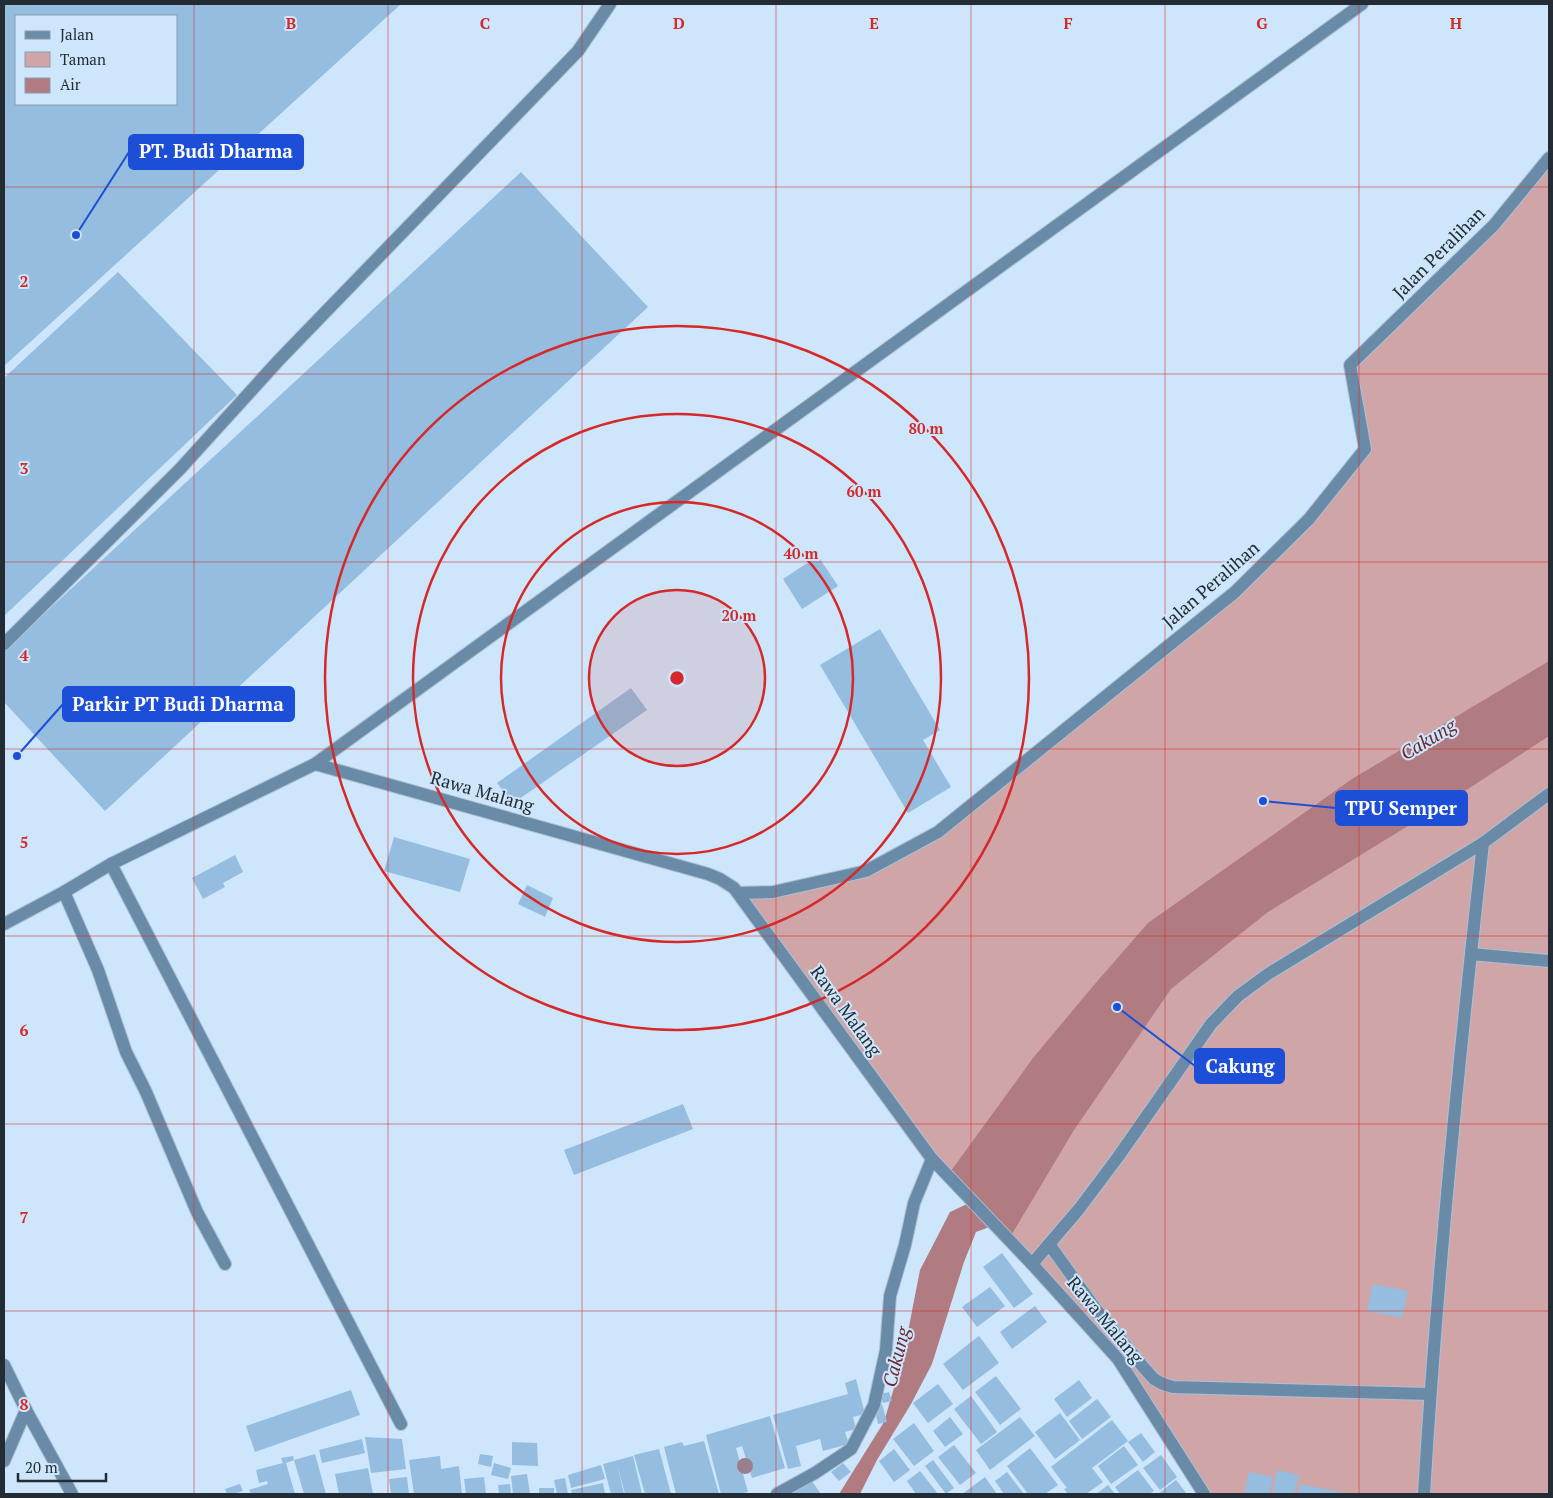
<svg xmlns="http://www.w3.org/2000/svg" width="1553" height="1498" font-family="'PT Serif',serif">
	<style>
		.green { fill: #cfa5a8 }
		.water { fill: #b07c81 }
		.building { fill: #94bddf; fill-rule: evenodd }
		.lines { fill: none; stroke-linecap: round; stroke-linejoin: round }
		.minor-casing { stroke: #acc1d4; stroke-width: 14 }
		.minor { stroke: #6a8ba7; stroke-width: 12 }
		.tree { fill: #9a808f }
		.grid { fill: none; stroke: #d62828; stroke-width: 1; stroke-opacity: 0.55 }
		.ring { fill: none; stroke: #d62828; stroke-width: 2.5 }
		.labels { text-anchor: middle; stroke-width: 4; stroke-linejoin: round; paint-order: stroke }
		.street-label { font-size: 18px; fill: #232c34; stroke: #cee6fc }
		.water-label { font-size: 19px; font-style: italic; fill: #6b2833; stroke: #cee6fc }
		.grid-label { font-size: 16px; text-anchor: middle; font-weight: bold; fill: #d62828; stroke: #cee6fc; stroke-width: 4; stroke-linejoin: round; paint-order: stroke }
		.centre { fill: #d62828; stroke: #cee6fc; stroke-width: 2.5 }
		.ring-label { font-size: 15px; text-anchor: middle; font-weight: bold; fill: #d62828; stroke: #cee6fc; stroke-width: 4; stroke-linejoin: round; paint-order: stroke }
		.leader { fill: none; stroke: #1d4ed8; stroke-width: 2 }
		.callout-dot { fill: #1d4ed8; stroke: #cee6fc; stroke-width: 2 }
		.callout { fill: #1d4ed8; stroke: #1d4ed8; stroke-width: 2 }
		.callout-label { font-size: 19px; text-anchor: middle; font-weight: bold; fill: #fff }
	</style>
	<rect width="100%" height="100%" fill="#cee6fc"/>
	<path class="green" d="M1549,158V1494H1202L1118,1359L948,1175L738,893L866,871L938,832L1235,592L1365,449L1350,365L1494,225Z"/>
	<g class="water">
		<path d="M1549,661V736L1468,789L1268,912L1171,989L1074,1130L1009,1239L948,1175L1033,1058L1094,985L1148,923L1352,779Z"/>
		<path d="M967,1204L992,1226L976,1232L964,1262L932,1364L911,1404L877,1460L860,1494H839L884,1422L903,1357L920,1270L950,1212Z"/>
	</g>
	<g class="building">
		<path d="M4,4H401L4,366ZM16,16H176V104H16Z"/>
		<path d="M521,172L648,307L105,811L4,702V651Z"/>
		<path d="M118,272L237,395L4,616V378Z"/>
		<path d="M818,556L838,586L802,609L783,579Z"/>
		<path d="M880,629L940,730L923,740L951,787L908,813L820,665Z"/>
		<path d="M631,688L647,710L512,804L497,783Z"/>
		<path d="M394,837L470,859L460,892L384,871Z"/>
		<path d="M235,855L243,872L223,883L225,887L203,899L192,878Z"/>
		<path d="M527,885L553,898L545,917L518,904Z"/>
		<path d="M683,1104L693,1129L574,1175L564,1150Z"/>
		<path d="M1002,1253L1033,1294L1014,1308L983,1267Z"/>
		<path d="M1373,1284L1408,1291L1402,1318L1367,1311Z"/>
		<path d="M990,1287L1005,1306L977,1327L962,1307Z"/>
		<path d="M1035,1306L1047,1322L1012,1349L1000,1332Z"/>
		<path d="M979,1336L999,1363L963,1390L943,1364Z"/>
		<path d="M996,1376L1021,1409L1000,1425L975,1392Z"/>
		<path d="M856,1379L865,1414L853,1417L856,1429L845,1432L849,1444L823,1451L820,1439L796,1446L801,1466L788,1469L773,1415L848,1394L845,1383Z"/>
		<path d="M1079,1380L1092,1398L1067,1417L1054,1399Z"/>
		<path d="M938,1384L953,1404L928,1423L913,1403Z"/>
		<path d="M351,1390L360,1415L255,1452L246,1426Z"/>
		<path d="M889,1392L892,1401L883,1403L880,1394Z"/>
		<path d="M971,1396L997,1432L981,1444L954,1409Z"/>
		<path d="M1097,1399L1111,1417L1082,1439L1069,1421Z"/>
		<path d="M882,1404L887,1422L878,1424L874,1406Z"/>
		<path d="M1060,1413L1080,1440L1055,1459L1035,1432Z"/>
		<path d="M770,1416L785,1468L752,1478L742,1446L736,1448L748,1492L738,1494H721L706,1435Z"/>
		<path d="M950,1417L963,1434L945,1447L933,1431Z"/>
		<path d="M1020,1417L1035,1436L990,1470L976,1450Z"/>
		<path d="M1112,1420L1128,1441L1092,1468L1103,1482L1086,1494H1068L1064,1489L1067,1488L1051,1467Z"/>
		<path d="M914,1423L934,1451L914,1466L893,1439Z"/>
		<path d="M1141,1433L1155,1452L1143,1462L1128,1442Z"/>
		<path d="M365,1437L402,1439L406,1469L371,1473Z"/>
		<path d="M362,1439L365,1453L322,1463L319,1450Z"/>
		<path d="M704,1441L719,1494H676L664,1447L682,1442L684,1446Z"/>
		<path d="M512,1442L537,1443L538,1466L512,1465Z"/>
		<path d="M954,1445L976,1473L960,1485L938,1457Z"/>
		<path d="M1124,1446L1138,1465L1111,1484L1098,1466Z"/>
		<path d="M1030,1448L1058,1485L1045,1494H1028L1007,1466Z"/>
		<path d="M659,1449L671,1494H645L634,1455Z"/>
		<path d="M894,1449L910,1470L894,1482L879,1461Z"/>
		<path d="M315,1454L326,1494H304L294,1460L286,1463L295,1494H251L249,1490L268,1484L267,1481L259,1483L256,1470L283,1463L281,1458L293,1456L294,1460Z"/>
		<path d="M480,1454L493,1456L491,1467L478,1464Z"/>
		<path d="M1161,1455L1177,1477L1160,1490L1143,1468Z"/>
		<path d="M440,1456L441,1469L459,1466L462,1494H414L409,1460Z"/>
		<path d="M633,1456L642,1494H625L617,1464L624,1494H611L603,1464Z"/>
		<path d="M933,1460L954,1488L946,1494L925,1466Z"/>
		<path d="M494,1463L511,1468L508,1479L491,1475Z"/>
		<path d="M843,1463L851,1472L839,1481L831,1472Z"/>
		<path d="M601,1465L605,1479L571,1488L568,1475Z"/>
		<path d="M368,1468L373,1494H339L335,1474Z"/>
		<path d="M1138,1470L1154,1491L1149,1494H1120L1115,1487Z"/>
		<path d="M1277,1470L1299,1475L1294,1494H1272Z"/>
		<path d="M920,1471L938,1494H916L907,1481Z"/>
		<path d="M1007,1472L1024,1494H1004L995,1481Z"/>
		<path d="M1249,1472L1273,1477L1269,1494H1244Z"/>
		<path d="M527,1474L530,1494H513L511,1476Z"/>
		<path d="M407,1477L409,1494H391L389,1479Z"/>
		<path d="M484,1477L486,1494H466L464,1479Z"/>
		<path d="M985,1477L997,1494H962Z"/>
		<path d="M565,1478L568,1494H557L554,1480Z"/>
		<path d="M811,1480L821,1494H794L792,1491Z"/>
		<path d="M1176,1480L1187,1494H1158Z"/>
		<path d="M603,1483L605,1494H572L571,1490Z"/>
		<path d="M240,1484L243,1491L233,1494H227L225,1489Z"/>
		<path d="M510,1484L511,1494H499L498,1485Z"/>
		<path d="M1300,1484L1344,1493V1494H1298Z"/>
		<path d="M1108,1485L1115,1494H1096Z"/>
		<rect x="539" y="1488" width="15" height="6"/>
	</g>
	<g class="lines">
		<g class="minor-casing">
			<g id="minor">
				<path d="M4,644L180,469L279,360L578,51L610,4"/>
				<path d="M315,764L708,874L720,879L734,888L932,1159L1032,1264L1118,1359L1204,1494"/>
				<path d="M111,864L401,1424"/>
				<path d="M64,892L98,970L126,1052L146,1092L197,1212L225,1264"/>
				<path d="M738,893L773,892L866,871L938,832L1235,592L1309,519L1365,449L1350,365L1494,225L1549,158"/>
				<path d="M4,924L64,892L111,864L315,764L1362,4"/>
				<path d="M1471,954L1549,961"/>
				<path d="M1049,1244L1095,1308L1144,1368L1154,1379L1163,1384L1173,1387L1430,1394"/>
				<path d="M1032,1264L1079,1209L1118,1157L1211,1024L1238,996L1268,974L1483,843L1549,794"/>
				<path d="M4,1365L26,1410L72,1494"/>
				<path d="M4,1461L26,1410"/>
				<path d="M777,1494L815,1473L851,1449L874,1405L886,1350L890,1296L905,1245L914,1203L932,1159"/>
				<path d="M1424,1494C1437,1277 1459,1060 1483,843"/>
			</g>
		</g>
		<use href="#minor" class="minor"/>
	</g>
	<circle class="tree" cx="745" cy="1466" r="8"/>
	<path class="grid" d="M194,4V1494M388,4V1494M582,4V1494M776,4V1494M971,4V1494M1165,4V1494M1359,4V1494M4,187H1549M4,374H1549M4,562H1549M4,749H1549M4,936H1549M4,1124H1549M4,1311H1549"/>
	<circle cx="677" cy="678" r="88" fill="#d62828" fill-opacity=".12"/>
	<g class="ring">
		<circle cx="677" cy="678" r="88"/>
		<circle cx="677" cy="678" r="176"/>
		<circle cx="677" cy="678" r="264"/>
		<circle cx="677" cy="678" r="352"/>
	</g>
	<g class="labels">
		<g class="street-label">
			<text transform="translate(1439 253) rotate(-45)" y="6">Jalan Peralihan</text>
			<text transform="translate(1211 585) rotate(-41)" y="6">Jalan Peralihan</text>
			<text transform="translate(482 792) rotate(16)" y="6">Rawa Malang</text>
			<text transform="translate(846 1011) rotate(54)" y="6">Rawa Malang</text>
			<text transform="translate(1105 1320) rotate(50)" y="6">Rawa Malang</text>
		</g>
		<g class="water-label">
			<text transform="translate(1428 739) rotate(-31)" y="7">Cakung</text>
			<text transform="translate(896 1357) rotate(-76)" y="7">Cakung</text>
		</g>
	</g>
	<g class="grid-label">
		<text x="291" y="29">B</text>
		<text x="485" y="29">C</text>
		<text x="679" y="29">D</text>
		<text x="874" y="29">E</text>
		<text x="1068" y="29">F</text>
		<text x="1262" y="29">G</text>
		<text x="1456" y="29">H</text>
		<text x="24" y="287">2</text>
		<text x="24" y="474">3</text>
		<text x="24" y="661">4</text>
		<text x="24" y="848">5</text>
		<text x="24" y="1036">6</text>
		<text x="24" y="1223">7</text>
		<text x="24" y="1410">8</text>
	</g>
	<circle cx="677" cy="678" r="8" class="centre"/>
	<g class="ring-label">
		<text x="926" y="434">80 m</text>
		<text x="864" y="497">60 m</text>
		<text x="801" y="559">40 m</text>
		<text x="739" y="621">20 m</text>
	</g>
	<path class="leader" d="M76 235L129 152M17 756L63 704M1263 801L1336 808M1117 1007L1195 1066"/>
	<g class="callout-dot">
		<circle cx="76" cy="235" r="5"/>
		<circle cx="17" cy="756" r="5"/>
		<circle cx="1263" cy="801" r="5"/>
		<circle cx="1117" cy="1007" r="5"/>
	</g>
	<g class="callout">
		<rect x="129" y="135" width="174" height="34" rx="5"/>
		<rect x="63" y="687" width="231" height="34" rx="5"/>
		<rect x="1336" y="791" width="131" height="34" rx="5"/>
		<rect x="1195" y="1049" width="89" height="34" rx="5"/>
	</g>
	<g class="callout-label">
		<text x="216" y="158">PT. Budi Dharma</text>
		<text x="178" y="711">Parkir PT Budi Dharma</text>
		<text x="1401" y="815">TPU Semper</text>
		<text x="1240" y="1073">Cakung</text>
	</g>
	<rect width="1553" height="1498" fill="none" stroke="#232c34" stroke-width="10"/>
	<rect x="15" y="15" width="162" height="90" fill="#cee6fc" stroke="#8a9cac"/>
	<rect x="25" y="31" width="25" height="8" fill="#6a8ba7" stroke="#8a9cac"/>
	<text x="60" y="40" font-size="15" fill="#232c34">Jalan</text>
	<rect x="25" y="52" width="25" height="15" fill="#cfa5a8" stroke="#8a9cac"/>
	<text x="60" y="65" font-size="15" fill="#232c34">Taman</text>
	<rect x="25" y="78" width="25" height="15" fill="#b07c81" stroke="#8a9cac"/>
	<text x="60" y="90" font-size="15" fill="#232c34">Air</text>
	<path d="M18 1473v8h88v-8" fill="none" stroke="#232c34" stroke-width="2.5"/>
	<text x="25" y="1473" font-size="15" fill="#232c34" stroke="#cee6fc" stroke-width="4" paint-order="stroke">20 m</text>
</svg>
